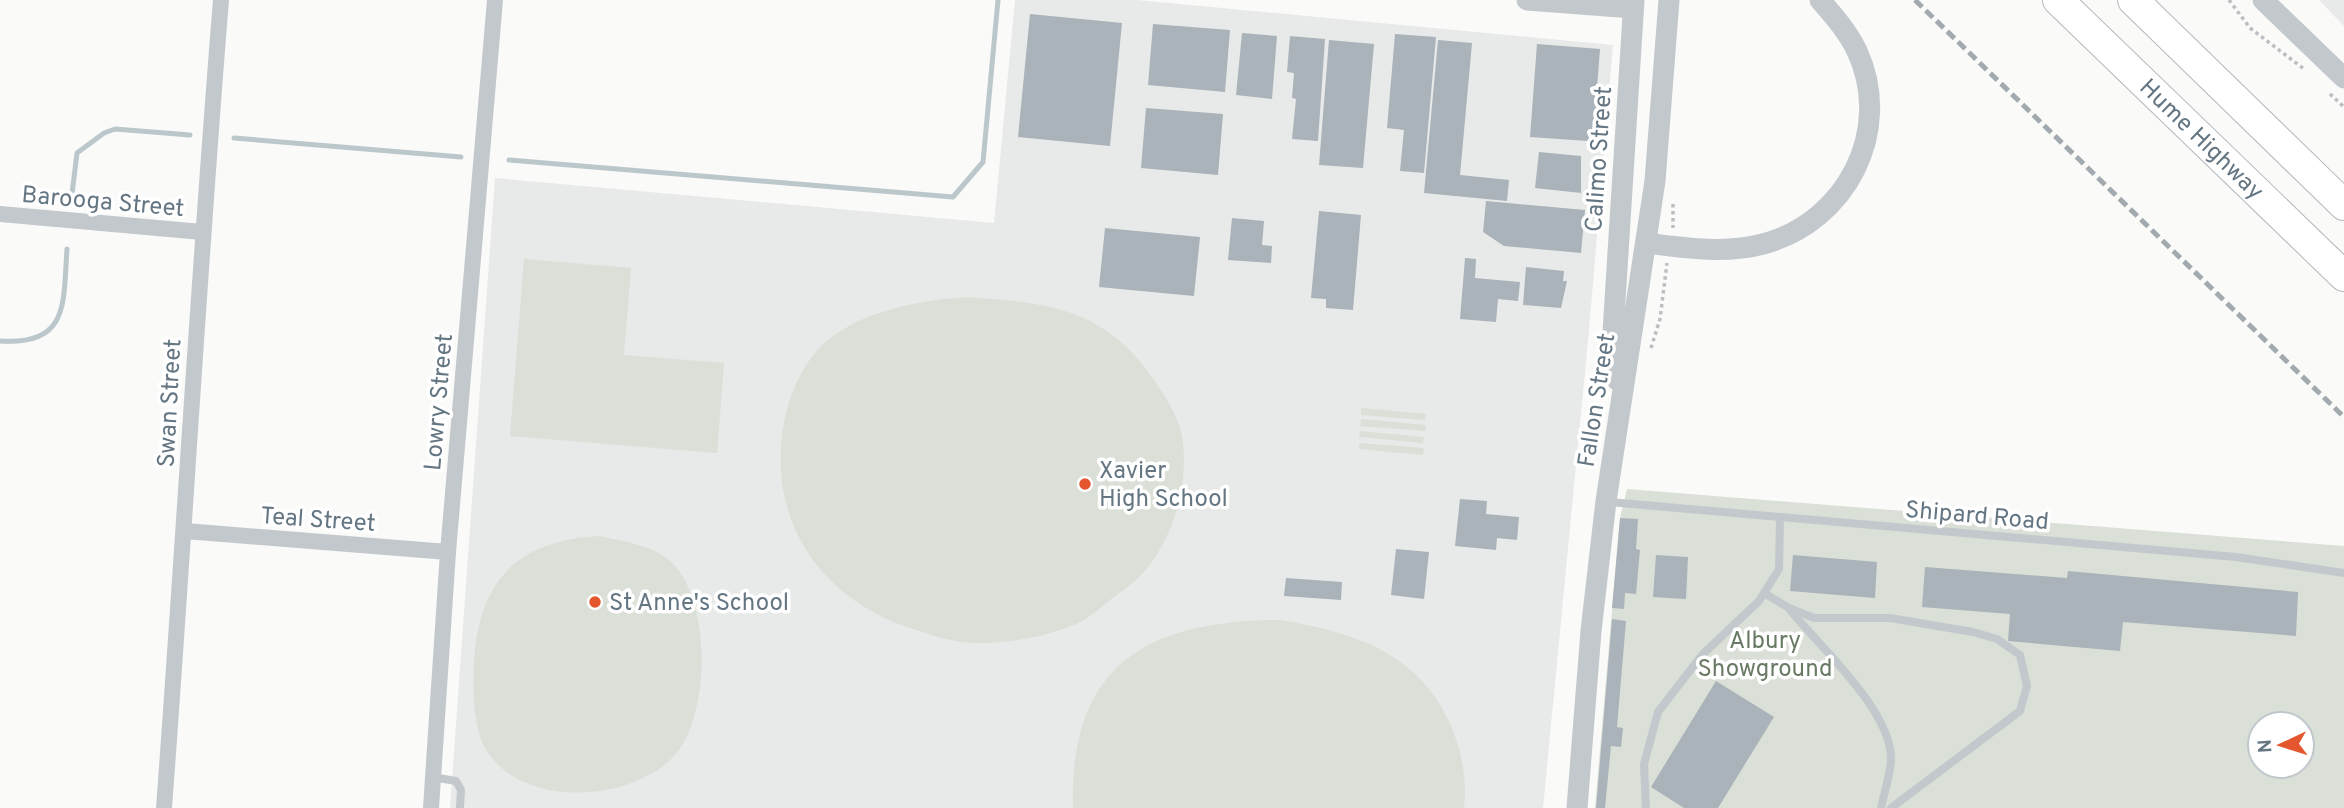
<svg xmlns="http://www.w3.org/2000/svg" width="2344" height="808" font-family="Overpass,sans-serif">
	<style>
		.built { fill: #e8e9e9 }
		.green { fill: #dadfd7; fill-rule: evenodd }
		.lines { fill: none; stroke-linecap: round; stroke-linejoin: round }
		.stream { stroke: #bbc7cb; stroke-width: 5 }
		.building { fill: #aab3b9 }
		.motorway-casing { stroke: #b4b9bd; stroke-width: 32 }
		.path { stroke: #bbbfc2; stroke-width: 3.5; stroke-dasharray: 3.5 3.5; stroke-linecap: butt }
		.service { stroke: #c3c8cc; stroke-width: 8 }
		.minor { stroke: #c3c8cc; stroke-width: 16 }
		.tertiary { stroke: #c3c8cc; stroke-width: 21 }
		.motorway { stroke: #fff; stroke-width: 30 }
		.rail { stroke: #a2aab0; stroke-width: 5; stroke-dasharray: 10 5; stroke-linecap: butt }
		.poi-dot { fill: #e4572e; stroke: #fff; stroke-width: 2.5 }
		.labels { text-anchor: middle; stroke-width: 7; stroke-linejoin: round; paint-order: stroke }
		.street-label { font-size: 24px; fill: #657683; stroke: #fff }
		.poi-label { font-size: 24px; fill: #657683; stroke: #fff; text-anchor: start }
		.park-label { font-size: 24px; fill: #687a64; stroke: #fff }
	</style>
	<rect width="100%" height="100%" fill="#fafaf8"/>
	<g class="built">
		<path d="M1015,0H1137L1613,45L1589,330L1543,808H450L495,178L994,223Z"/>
		<path d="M2319,0H2344V26Z"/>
	</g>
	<g class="green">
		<path d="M524,259L631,268L624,355L724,363L717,453L510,436Z"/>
		<path d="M968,297C1005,300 1044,302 1079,316C1113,330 1139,356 1158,386C1167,399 1175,413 1180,428C1193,475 1173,545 1138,578C1130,586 1119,593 1110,600C1100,608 1088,619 1076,624C1045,637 1010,643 977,643C957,643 938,637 919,631C823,603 766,523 784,423C790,393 803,361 828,340C865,310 921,300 968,297Z"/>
		<path d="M1361,408L1426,414L1425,420L1361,415Z"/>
		<path d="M1361,419L1426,425L1425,431L1360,426Z"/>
		<path d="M1360,431L1424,437L1423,443L1359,437Z"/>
		<path d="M1359,443L1424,448L1423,455L1359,449Z"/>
		<path d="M1627,489L2344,546V808H1595L1620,518ZM2260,724H2302V766H2260Z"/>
		<path d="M600,536C625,542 655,545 673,564C712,603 711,721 671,759C623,806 505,808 480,736C473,713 473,686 474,662C479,581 517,540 600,536Z"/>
		<path d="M1279,620C1352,632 1417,651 1450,724C1462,751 1467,779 1464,808H1073C1069,665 1146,621 1279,620Z"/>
	</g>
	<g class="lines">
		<g class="stream">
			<path d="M234,138L461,157"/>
			<path d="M509,160L953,197L983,162L998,0"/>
			<path d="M71,202L77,153L104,133L115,129L190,135"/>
			<path d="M0,341C70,346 63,302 67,249"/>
		</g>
	</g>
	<g class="building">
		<path d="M1030,14L1122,23L1110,146L1018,137Z"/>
		<path d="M1153,24L1230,30L1225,92L1148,85Z"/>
		<path d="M1242,33L1277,36L1272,99L1236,95Z"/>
		<path d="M1395,34L1436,37L1424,173L1400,171L1404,130L1387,128Z"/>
		<path d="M1290,36L1325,39L1318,141L1292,139L1296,99L1292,98L1294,73L1287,72Z"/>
		<path d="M1329,40L1374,44L1363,168L1319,165Z"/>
		<path d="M1438,40L1472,43L1460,175L1509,180L1507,201L1424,193Z"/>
		<path d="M1537,44L1600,49L1597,88L1606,89L1602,142L1530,137Z"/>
		<path d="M1146,108L1223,114L1218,175L1141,168Z"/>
		<path d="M1539,152L1581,156V193L1535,188Z"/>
		<path d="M1486,201L1585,210L1581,253L1504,246L1483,232Z"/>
		<path d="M1319,211L1361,215L1353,310L1326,308V299L1311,298Z"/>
		<path d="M1232,218L1264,221L1262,245L1272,246L1271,263L1228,260Z"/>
		<path d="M1105,228L1200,237L1194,296L1099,287Z"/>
		<path d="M1465,258L1476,259L1475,278L1520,282L1518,301L1498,299L1496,322L1460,319Z"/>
		<path d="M1526,267L1564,271L1563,281H1567L1561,308L1523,305Z"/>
		<path d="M1460,499L1487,501L1486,514L1519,517L1517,540L1497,538L1496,550L1455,546Z"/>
		<path d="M1620,518L1638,519L1636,549L1640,550L1636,594L1625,593L1624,609L1612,608Z"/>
		<path d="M1396,549L1429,552L1424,599L1391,595Z"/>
		<path d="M1656,555L1688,557L1686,599L1653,597Z"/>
		<path d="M1793,555L1877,562L1875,598L1790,591Z"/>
		<path d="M1925,567L2067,578L2068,571L2298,592L2296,636L2123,622L2120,651L2008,641L2010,614L1922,607Z"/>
		<path d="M1286,578L1342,582L1341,600L1284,596Z"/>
		<path d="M1612,619L1626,621L1617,727L1623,728L1621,747L1611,746L1605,808H1596Z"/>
		<path d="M1716,681L1774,717L1718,808H1684L1651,787Z"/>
	</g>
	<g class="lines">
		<g class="motorway-casing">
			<g id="motorway">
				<path id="s1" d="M2058,0L2344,276"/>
				<path d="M2133,0L2344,205"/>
			</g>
		</g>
		<g class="path">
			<path d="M2229,0L2250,28L2304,69"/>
			<path d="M2330,94L2344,107"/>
			<path d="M1673,204V228"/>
			<path d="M1651,348L1660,319L1667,263"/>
		</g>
		<g class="service">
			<path d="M1609,502L2236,557L2344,573"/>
			<path d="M1764,593L1789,608L1814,618H1890L1973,632L1997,639L2020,655L2027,686L2020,711L1891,808"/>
			<path d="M1791,611C1821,648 1892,711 1891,760C1890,776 1884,793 1881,808"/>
			<path d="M432,777L456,781L461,790L460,808"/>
			<path d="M1646,808L1644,764L1658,712L1702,655L1759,601L1779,569L1780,517"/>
		</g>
		<g class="minor">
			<path d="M0,214L202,232"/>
			<path d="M185,531L448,552"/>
			<path d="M164,808C184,539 199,269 221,0"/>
			<path d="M431,808L448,552L495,0"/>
		</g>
		<g class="tertiary">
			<path d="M1527,0L1633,8"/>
			<path d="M2263,0L2344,78"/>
			<path d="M1647,243C1685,248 1726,254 1763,244C1846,222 1894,131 1857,51C1848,32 1834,16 1820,0"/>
			<path d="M1617,380L1613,332L1634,0"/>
			<path d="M1577,808L1591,631L1606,501L1655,181L1669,0"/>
		</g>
		<use href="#motorway" class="motorway"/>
		<path class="rail" d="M1915,0L2344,417"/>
	</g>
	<g class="poi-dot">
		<circle cx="1085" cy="484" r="7"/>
		<circle cx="595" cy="602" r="7"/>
	</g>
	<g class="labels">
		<g class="street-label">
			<text dy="8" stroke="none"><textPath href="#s1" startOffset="200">Hume Highway</textPath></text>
			<text transform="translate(1598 159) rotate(-86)" y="8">Calimo Street</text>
			<text transform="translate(103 201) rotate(5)" y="8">Barooga Street</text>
			<text transform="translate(1596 400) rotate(-81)" y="8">Fallon Street</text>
			<text transform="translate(438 402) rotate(-85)" y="8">Lowry Street</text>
			<text transform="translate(169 403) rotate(-87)" y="8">Swan Street</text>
			<text transform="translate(1977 515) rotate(5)" y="8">Shipard Road</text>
			<text transform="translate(318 519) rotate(4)" y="8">Teal Street</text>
		</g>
		<g class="poi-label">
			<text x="1099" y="478">Xavier<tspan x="1099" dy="28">High School</tspan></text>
			<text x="609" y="610">St Anne's School</text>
		</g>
		<g class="park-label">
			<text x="1765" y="648">Albury<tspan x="1765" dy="28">Showground</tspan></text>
		</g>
	</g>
	<g transform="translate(2281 745) rotate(266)"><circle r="33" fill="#ffffff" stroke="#c1c8cd" stroke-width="2"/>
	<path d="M0-5L12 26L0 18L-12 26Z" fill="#e4572e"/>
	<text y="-10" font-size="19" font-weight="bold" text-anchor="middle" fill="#657683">N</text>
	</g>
</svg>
